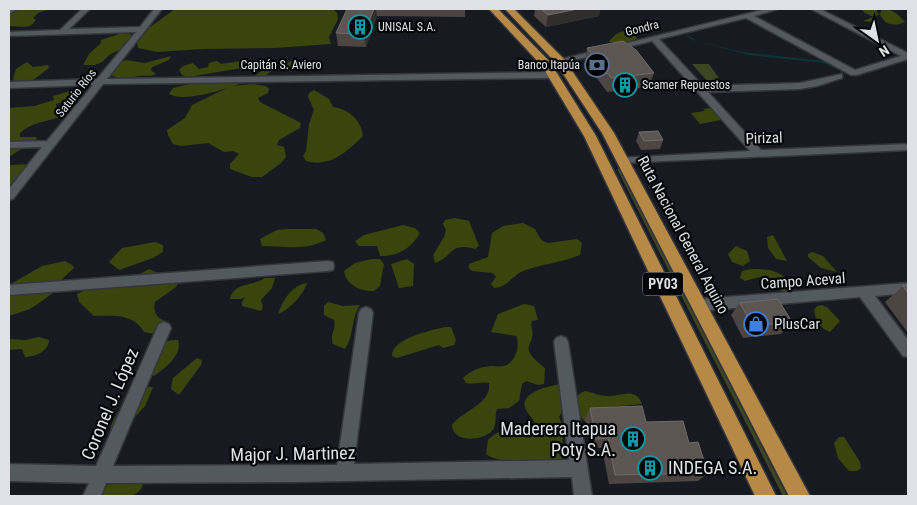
<svg xmlns="http://www.w3.org/2000/svg" width="917" height="505" font-family="'Roboto Condensed',sans-serif">
	<style>
		.green { fill: #3d4523 }
		.forest { fill: #3a440c }
		.water { fill: #0a363a }
		.lines { fill: none; stroke-linecap: round; stroke-linejoin: round }
		.street-casing { stroke: #34363b; stroke-width: 3 }
		.highway-casing { stroke: #34363b; stroke-width: 3 }
		.street { fill: #54585f; fill-rule: evenodd }
		.highway { fill: #b68a46; fill-rule: evenodd }
		.wall { fill: #4c4541 }
		.shaded-wall { fill: #302d2d }
		.building { fill: #5c5653; stroke: #706b6a }
		.labels { text-anchor: middle; stroke-width: 4.5; stroke-linejoin: round; paint-order: stroke }
		.far-poi-label { font-size: 12px; fill: #dfe1e6; stroke: #050608; text-anchor: start }
		.far-street-label { font-size: 12px; fill: #dfe1e6; stroke: #050608 }
		.shield { fill: #050608; stroke: #9e9fa3; stroke-width: 1 }
		.shield-label { font-size: 14px; font-weight: bold; fill: #dfe1e6 }
		.street-label { font-size: 15px; fill: #dfe1e6; stroke: #050608 }
		.poi-label { font-size: 15px; fill: #dfe1e6; stroke: #050608; text-anchor: start }
		.near-street-label { font-size: 18px; fill: #dfe1e6; stroke: #050608 }
		.near-poi-label { font-size: 18px; fill: #dfe1e6; stroke: #050608; text-anchor: end }
	</style>
	<rect width="100%" height="100%" fill="#171b21"/>
	<g class="green">
		<path d="M692,64H709L721,81L708,82Z"/>
		<path d="M617,169H620L787,496H783Z"/>
	</g>
	<g class="forest">
		<path d="M9,9H50L38,13L33,18L36,20C29,31 19,25 9,26Z"/>
		<path d="M175,9H333L337,13L338,19L329,37L331,44L275,48L203,49L157,52L138,48L137,42L150,27Z"/>
		<path d="M861,9H877V13L880,14L882,9C892,8 899,15 905,22C895,27 884,25 880,14L874,17L878,23L863,21L873,17L865,13Z"/>
		<path d="M626,30L633,31L637,39L624,43L610,42L609,41L616,34Z"/>
		<path d="M122,33L130,34L134,39L128,46L109,55L102,62L95,65H83L89,54L101,43V40Z"/>
		<path d="M171,56L169,60L152,67L151,70L156,74C150,77 146,75 139,76C127,78 122,80 110,75L120,63L126,60L145,63Z"/>
		<path d="M217,61L221,64L240,61L242,68L188,77L182,75L179,70L183,66L193,63L199,69L208,67L209,63Z"/>
		<path d="M293,61L300,65L270,72L264,77H256L255,76L266,67Z"/>
		<path d="M27,62L33,67L48,65L49,68L28,84L14,82L13,79L16,69Z"/>
		<path d="M198,82H243C229,89 183,103 169,94L173,88Z"/>
		<path d="M253,84L266,86L269,89L268,93L258,98L260,102L301,123L300,128L279,140L277,145L284,147L286,157L281,163L262,177H252L230,169V164L239,154L233,151L224,152L208,143L181,146L173,144L168,135L167,130L185,118L192,105L231,86Z"/>
		<path d="M314,90L329,99L333,107C349,109 361,120 363,136C347,152 329,168 306,161L303,156L306,151L309,124L314,110L308,97L309,93Z"/>
		<path d="M70,91L82,94L72,100L56,104L57,112L66,114C49,123 37,119 20,133V137H36L37,139L9,157V108L34,106L54,100L53,96Z"/>
		<path d="M711,108L721,120L700,124L691,113L705,111L703,109Z"/>
		<path d="M35,164L18,186L9,188V165Z"/>
		<path d="M455,218L469,221L479,246L475,249C450,242 454,256 435,263L433,255L444,237L446,230L443,224L445,220Z"/>
		<path d="M523,223L535,229C539,236 540,241 548,243L577,239L582,243L580,255C560,263 541,264 523,271C512,276 507,287 494,288L491,284L496,277L493,273L472,271L469,268V264L488,257L492,233L503,226Z"/>
		<path d="M403,225L415,228L420,233C411,249 398,256 380,256L377,246H359L355,241L364,235Z"/>
		<path d="M287,229H316L323,233L326,240C306,251 284,246 262,246L260,239L277,230Z"/>
		<path d="M773,235L787,261L776,259L768,248L767,237Z"/>
		<path d="M155,242L163,245V252L153,258L119,270L109,262L122,248Z"/>
		<path d="M736,246L747,251L750,261L743,266L732,262L728,254Z"/>
		<path d="M812,252L823,256L837,272L821,268L808,257V254Z"/>
		<path d="M372,259H380L384,264L380,286L374,291C360,291 347,286 344,271L355,263Z"/>
		<path d="M407,259L414,264L413,286L399,288L391,264Z"/>
		<path d="M65,261L72,265L74,268L61,280L53,293L42,301L30,309L9,316V285L42,266Z"/>
		<path d="M149,269L158,273L161,279L175,280L178,283L176,287L155,302C153,309 155,317 163,320L165,325L154,334L144,332C133,313 113,316 94,316L79,302L77,294L83,291L135,277Z"/>
		<path d="M750,269C769,269 790,270 791,295L781,291L771,279L759,277L745,281L740,278L742,271Z"/>
		<path d="M265,278H275L272,288L261,300L263,307L261,311L242,306V302L245,297L241,299H230C233,283 253,286 265,278Z"/>
		<path d="M307,283C304,294 289,310 278,314C282,301 292,285 307,283Z"/>
		<path d="M328,302L343,306L360,305C351,318 354,336 345,349L333,344C329,335 337,329 334,320L324,315V306Z"/>
		<path d="M524,304L534,306L538,320L532,321L531,325C539,348 513,343 545,368L544,384L538,385L526,381L522,384L519,401L509,408L497,409C494,416 498,426 491,432C480,441 453,443 452,425C463,410 492,404 489,383C481,381 474,385 466,383L463,378C470,371 481,366 492,366C496,366 500,367 504,366C515,363 521,346 516,336L491,332L498,314Z"/>
		<path d="M822,305L828,308L840,321L830,332C821,329 815,320 814,310L817,306Z"/>
		<path d="M445,327H451L456,340L454,345L443,348L439,345L397,358L392,356C391,339 431,330 445,327Z"/>
		<path d="M39,337L49,340C49,351 35,357 25,357L22,349L9,350V339L25,340Z"/>
		<path d="M172,340H178C183,355 165,368 154,376L145,369L159,343Z"/>
		<path d="M197,358L202,360L201,365L179,395L171,389L173,378Z"/>
		<path d="M562,384L565,406L559,417L564,429L561,455L562,462C542,462 501,465 486,454L488,440C507,421 521,435 535,425C533,417 527,414 525,407C520,392 552,385 562,384Z"/>
		<path d="M148,387H153L145,406L123,430L110,429C116,410 129,395 148,387Z"/>
		<path d="M585,391C592,392 599,396 606,396C619,398 635,385 642,404L609,407L587,424L574,408C576,399 576,394 585,391Z"/>
		<path d="M839,437H844L846,440L860,462L861,468L857,471H849L838,458L834,443Z"/>
		<path d="M130,478L144,479C142,502 119,496 102,496L106,485Z"/>
	</g>
	<path class="water" d="M687,35L697,41L742,52L823,61L841,68L839,70L824,63L749,55L693,40L686,36Z"/>
	<g class="lines">
		<g class="street-casing">
			<g id="street">
				<path d="M9,9H17L9,14Z"/>
				<path d="M82,9H90L69,29L140,27L154,9H162L107,79L553,72L557,75L553,78L103,84L13,199L9,200V189L42,147L9,148V142L47,141L93,85L9,88V82L97,79L136,32L9,36V32L60,30Z"/>
				<path d="M766,9H778L754,16L855,70L901,56L811,9H820L908,53V59L857,75H851L746,18L659,39L703,86L800,83L842,74V78L817,86L800,89L708,92L761,150L908,144V150L622,163L617,160L618,158L750,151L652,41L546,67L542,64Z"/>
				<path d="M328,261L333,262L334,266L333,270L328,271L9,295V285Z"/>
				<path d="M908,283V293L875,296L908,340V357L903,356L860,297L700,311L695,309L693,305L695,301L700,299Z"/>
				<path d="M366,307L371,309L373,313L354,464L569,460L554,342L556,338L561,336L566,338L568,342L592,496H574L572,477L294,482L106,483L101,496H83L89,483L9,481V464L96,466L157,328L159,324L164,322L169,324L171,328L113,466L337,465L359,313L361,309Z"/>
			</g>
		</g>
		<g class="highway-casing">
			<g id="highway">
				<path d="M489,9H498L550,62L596,136L776,496H755L584,136L542,66Z"/>
				<path d="M505,9H514L564,59L614,133L810,496H789L602,133L556,63Z"/>
			</g>
		</g>
		<use href="#street" class="street"/>
		<use href="#highway" class="highway"/>
	</g>
	<g class="wall">
		<path d="M347,9H465V17L377,16L366,47L338,46L336,33Z"/>
		<path d="M535,9H600L599,16L546,27L534,16Z"/>
		<path d="M587,48L654,73L649,87L607,92L585,62Z"/>
		<path d="M639,132L663,140L660,149L641,150L636,141Z"/>
		<path d="M908,285V333L885,302L903,286Z"/>
		<path d="M740,303L792,322L781,334L743,338L731,315Z"/>
		<path d="M590,408L646,422L689,443L708,473L698,481L609,484L602,448H591L585,418Z"/>
	</g>
	<g class="shaded-wall">
		<path d="M374,9H376L377,16L366,47L364,34Z"/>
		<path d="M578,9H600L599,16L546,27L548,15Z"/>
	</g>
	<g class="building">
		<path d="M347,9H374L364,34L336,33Z"/>
		<path d="M541,9H578L548,15Z"/>
		<path d="M623,41L636,50L654,73L611,78L587,48Z"/>
		<path d="M658,131L663,140L644,141L639,132Z"/>
		<path d="M908,285V293L903,286Z"/>
		<path d="M778,299L792,322L753,326L740,303Z"/>
		<path d="M642,406L646,422L683,421L689,443L698,442L708,473L615,475L608,438L596,439L590,408Z"/>
	</g>
	<defs>
		<g id="building-ring" transform="scale(1.25)"><circle r="9.5" fill="#050608" stroke="#0f9aa8" stroke-width="1.5"/><path d="M-4-6H4V6H1V3H-1V6H-4ZM-2.5-4.3h1.7v1.8h-1.7ZM.8-4.3h1.7v1.8H.8ZM-2.5-1h1.7V.8h-1.7ZM.8-1h1.7V.8H.8Z" fill="#0f9aa8"/></g>
		<g id="bank-ring" transform="scale(1.25)"><circle r="9.5" fill="#050608" stroke="#5c6f8a" stroke-width="1.5"/><path d="M-6-4H6V4H-6ZM0-2.3a2.3 2.3 0 1 0 0 4.6a2.3 2.3 0 1 0 0-4.6Z" fill="#5c6f8a"/></g>
		<g id="shop-ring" transform="scale(1.25)"><circle r="9.5" fill="#050608" stroke="#3f7fe0" stroke-width="1.5"/><path d="M-5-2.5h2.3a2.7 3.5 0 0 1 5.4 0H5L5.5 6h-11ZM-1.5-2.5h3a1.5 2.3 0 0 0-3 0Z" fill="#3f7fe0"/></g>
	</defs>
	<g fill-rule="evenodd">
		<use href="#building-ring" x="360" y="27"/>
		<use href="#bank-ring" x="597" y="65"/>
		<use href="#building-ring" x="625" y="85"/>
		<use href="#shop-ring" x="756" y="324"/>
		<use href="#building-ring" x="633" y="439"/>
		<use href="#building-ring" x="650" y="468"/>
	</g>
	<g class="labels">
		<g class="far-poi-label">
			<text x="378" y="31">UNISAL S.A.</text>
			<text x="580" y="69" text-anchor="end">Banco Itapúa</text>
			<text x="642" y="89">Scamer Repuestos</text>
		</g>
		<g class="far-street-label">
			<text transform="translate(642 28) rotate(-14)" y="4">Gondra</text>
			<text x="281" y="69">Capitán S. Aviero</text>
			<text transform="translate(76 93) rotate(-52)" y="4">Saturio Ríos</text>
		</g>
		<rect class="shield" x="643" y="272.5" width="40" height="23" rx="4"/>
		<g class="shield-label">
			<text x="663" y="289">PY03</text>
		</g>
		<g class="street-label">
			<text transform="translate(764 138) rotate(-2)" y="5">Pirizal</text>
			<text transform="translate(683 235) rotate(62)" y="5">Ruta Nacional General Aquino</text>
			<text transform="translate(803 281) rotate(-4)" y="5">Campo Aceval</text>
		</g>
		<g class="poi-label">
			<text x="774" y="329">PlusCar</text>
		</g>
		<g class="near-street-label">
			<text transform="translate(110 404) rotate(-67)" y="6">Coronel J. López</text>
			<text transform="translate(293 454) rotate(-1)" y="6">Major J. Martinez</text>
		</g>
		<g class="near-poi-label">
			<text x="616" y="435">Maderera Itapua<tspan x="616" dy="21">Poty S.A.</tspan></text>
			<text x="668" y="474" text-anchor="start">INDEGA S.A.</text>
		</g>
	</g>
	<rect width="917" height="505" fill="none" stroke="#dfe1e6" stroke-width="20"/>
	<g transform="translate(877 40) rotate(147)" stroke="#050608" stroke-width="4" paint-order="stroke">
	<path d="M0-4L9 19L0 12L-9 19Z" fill="#dfe1e6"/>
	<text y="-8" font-size="14" font-weight="bold" text-anchor="middle" fill="#dfe1e6">N</text>
	</g>
</svg>
